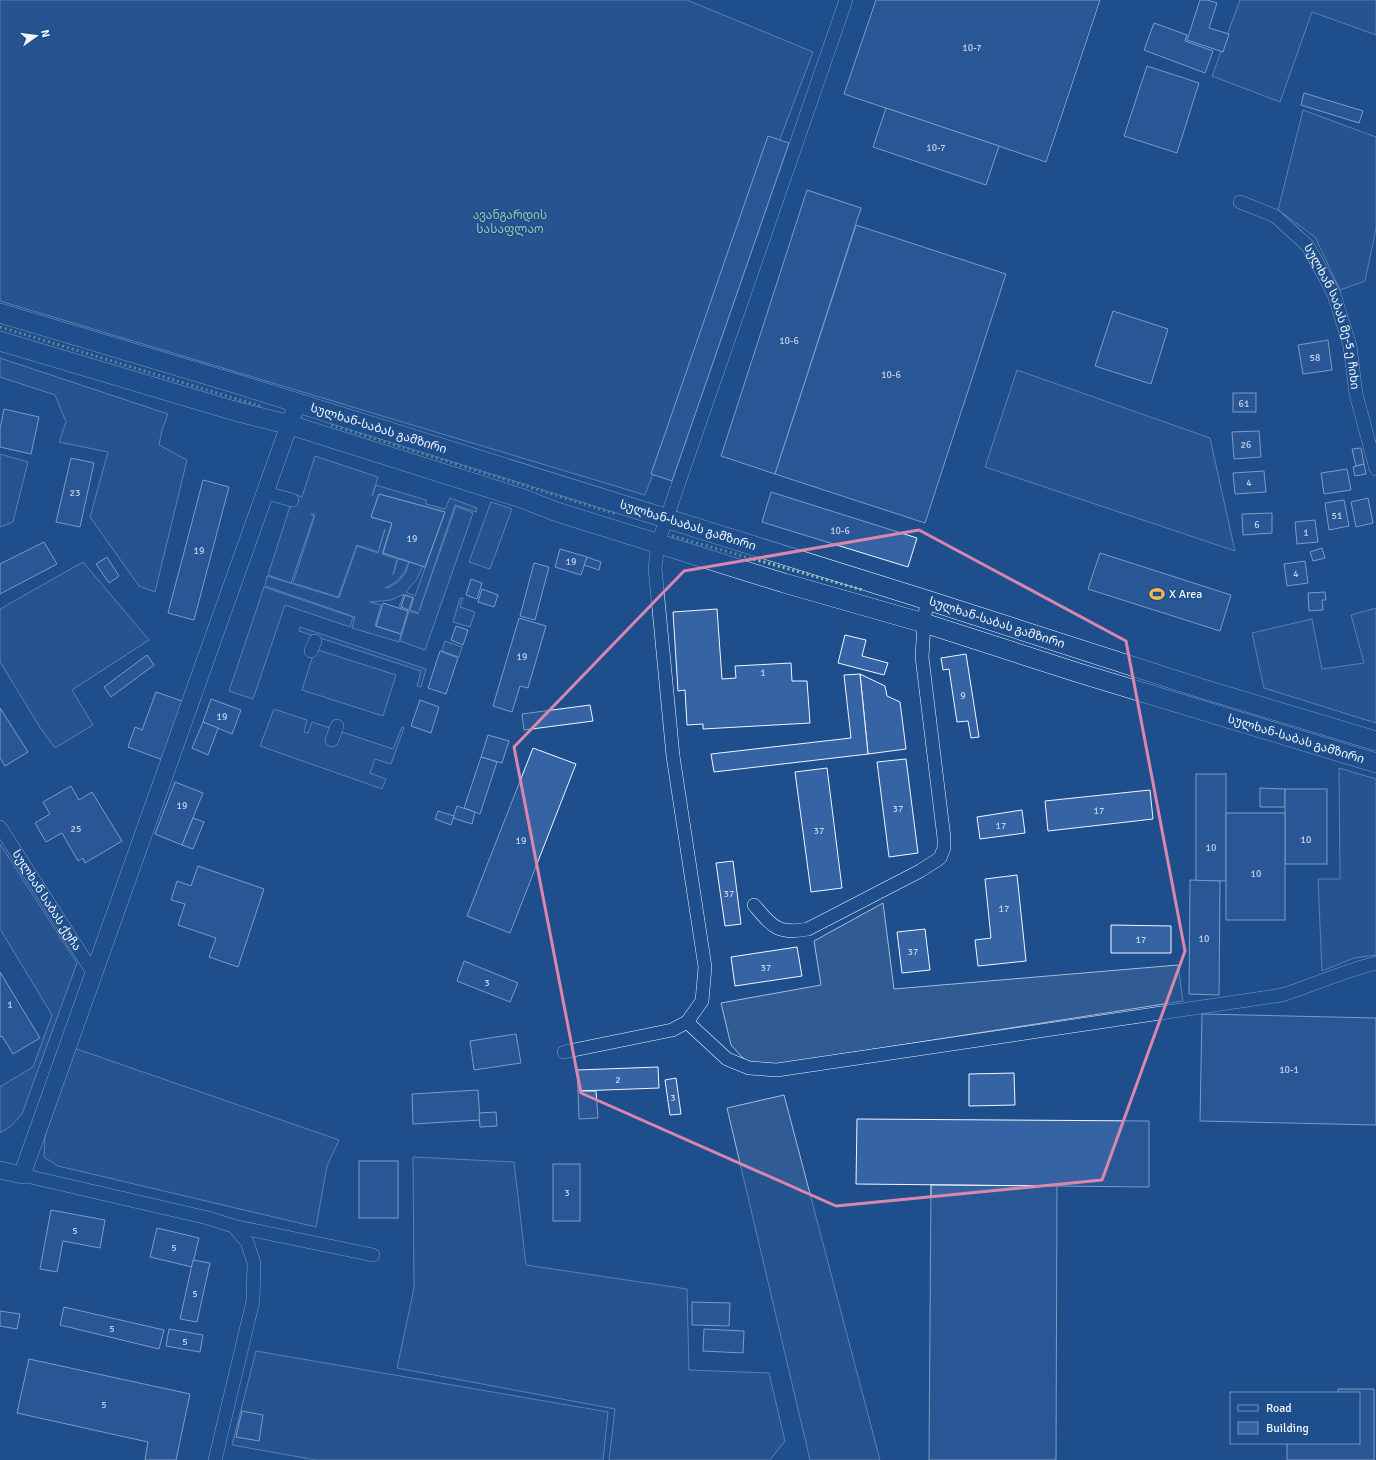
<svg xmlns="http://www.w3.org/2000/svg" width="1376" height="1460" font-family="Signika,'Noto Sans Georgian',sans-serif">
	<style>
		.built { fill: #305b95; stroke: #a8bbd7; fill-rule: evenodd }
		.building { fill: #3563a3; stroke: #f2f6ff }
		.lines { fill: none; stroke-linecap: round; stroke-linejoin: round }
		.minor-casing { stroke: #f2f6ff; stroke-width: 14 }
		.tertiary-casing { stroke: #f2f6ff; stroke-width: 18 }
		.secondary-casing { stroke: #f2f6ff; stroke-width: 20 }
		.minor { stroke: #1f4e8c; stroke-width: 13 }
		.tertiary { stroke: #1f4e8c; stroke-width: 17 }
		.secondary { stroke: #1f4e8c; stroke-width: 19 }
		.hedge { stroke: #97c8a6; stroke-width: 3; stroke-dasharray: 2 3; stroke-linecap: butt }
		.marked { fill: none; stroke: #da87ad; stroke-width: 3; stroke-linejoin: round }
		.labels { text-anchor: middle; stroke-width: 3; stroke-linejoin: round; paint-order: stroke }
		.number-label { font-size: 10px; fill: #c3d1e8 }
		.park-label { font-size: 12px; fill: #97c8a6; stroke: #1f4e8c }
		.street-label { font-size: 12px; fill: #f2f6ff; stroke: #1f4e8c }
		.poi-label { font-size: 12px; fill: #f2f6ff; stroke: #1f4e8c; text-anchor: start }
	</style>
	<rect width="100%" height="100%" fill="#1f4e8c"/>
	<g class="built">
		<path d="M0,0H687L813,52L645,495L0,301Z"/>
		<path d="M1240,0H1376V35L1312,12L1280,102L1212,76Z"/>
		<path d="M1303,110L1376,137V229L1365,281L1340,290L1315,237L1278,210Z"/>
		<path d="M0,358L168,414L162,430L159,445L187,460L155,592L139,586L90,517L108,452L59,442L66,422L55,395L0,377Z"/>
		<path d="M1017,370L1210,438L1235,551L985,467Z"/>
		<path d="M0,454L28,462L13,522L0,527Z"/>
		<path d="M315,456L378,477L372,496L376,485L426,500V504L445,509L450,498L477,508L476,512L455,505L419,611L456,506L473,513L425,650L400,641L409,611L418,614L419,613L410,610L414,598L406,595L401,607H399L404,594L391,600L370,602L381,605L375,626L401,634L399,642L352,628L355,617L265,586L267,576L339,598L357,546L378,553L385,529L378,552L357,545L338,597L293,583L315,515L311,514L314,516L291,583L268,575L294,494L302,497ZM379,494L445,512L415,596L406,592L417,579L423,566L409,562L406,572L399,581L390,587L385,588L394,583L400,578L405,571L409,562L398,559L393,575L397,559L382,554L392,523L371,517Z"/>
		<path d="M491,502L512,509L490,569L469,562Z"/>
		<path d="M83,562L149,640L72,690L93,725L55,748L41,729L0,662V609Z"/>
		<path d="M264,587L353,617L350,627L285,605L253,699L229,691Z"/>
		<path d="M460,598H463L460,607L475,612L470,627L453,622Z"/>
		<path d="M1376,608V723L1264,688L1252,633L1312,619L1322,669L1364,663L1351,615Z"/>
		<path d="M300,627L426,669L421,687L417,686L421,671L299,631Z"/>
		<path d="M445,641L462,647L459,657L442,651Z"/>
		<path d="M315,649L396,675L383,716L302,690Z"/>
		<path d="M274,709L307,720L304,732L308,733L312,722L393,749L402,727L404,728L391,764L375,759L370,773L386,779L382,789L260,746Z"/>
		<path d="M1339,768L1376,779V955L1354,958L1322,971L1318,879H1340Z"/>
		<path d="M0,844L77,963L22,1114L11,1126L0,1133V1087L33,1067L52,1015L0,929Z"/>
		<path d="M883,903L894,989L1178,965L1183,1001L779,1064L752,1065L742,1057L731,1045L721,1003L821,985L814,941Z"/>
		<path d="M74,1048L339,1140L327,1166L316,1227L58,1166L44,1157L45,1136Z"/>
		<path d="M784,1095L880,1460H810L727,1108Z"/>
		<path d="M413,1157L514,1162L526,1265L687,1289L689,1370L769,1373L785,1441L770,1460H609L615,1409L397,1368L414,1288Z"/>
		<path d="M256,1351L608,1412L603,1460H316L232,1445Z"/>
	</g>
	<g class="building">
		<path d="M876,0H1100L1046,162L844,94Z"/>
		<path d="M1200,0H1207L1217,3L1209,28L1229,34L1223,52L1187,40Z"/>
		<path d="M1154,23L1187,35L1185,41L1213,51L1205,73L1144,50Z"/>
		<path d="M1147,66L1199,83L1177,153L1124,136Z"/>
		<path d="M1304,93L1363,111L1359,123L1301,105Z"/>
		<path d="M886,108L999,146L986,185L873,147Z"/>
		<path d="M768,136L789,143L672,481L651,474Z"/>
		<path d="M807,190L861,208L775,474L721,456Z"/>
		<path d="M856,225L1006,274L925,523L775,474Z"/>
		<path d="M1113,311L1168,329L1151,384L1095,366Z"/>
		<path d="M1328,340L1332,370L1303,374L1298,345Z"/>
		<rect x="1233" y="393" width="23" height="19"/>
		<path d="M4,409L39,417L31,454L0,447V429Z"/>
		<path d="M1259,431L1261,457L1234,459L1232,432Z"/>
		<path d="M1361,448L1364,464L1356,466L1352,449Z"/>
		<path d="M71,458L94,463L80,527L56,522Z"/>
		<path d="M1364,464L1366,474L1355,476L1353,467Z"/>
		<path d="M1347,469L1351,490L1324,494L1321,473Z"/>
		<path d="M1264,471L1266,492L1235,494L1233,473Z"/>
		<path d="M203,480L229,487L194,620L168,613Z"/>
		<path d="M771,492L917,538L908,567L762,522Z"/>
		<path d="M379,494L445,512L425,567L383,553L392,523L371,517Z"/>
		<path d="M1368,498L1373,523L1356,527L1351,502Z"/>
		<path d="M1344,500L1349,526L1329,530L1325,503Z"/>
		<path d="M1272,513V533L1243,535L1242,514Z"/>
		<path d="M1315,520L1318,542L1297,544L1295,522Z"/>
		<path d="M44,542L57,564L0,594V564Z"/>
		<path d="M1322,548L1325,558L1313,561L1310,552Z"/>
		<path d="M560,549L587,557L581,575L555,567Z"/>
		<path d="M1100,553L1231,595L1220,631L1088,589Z"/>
		<path d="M107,557L119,576L109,583L96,564Z"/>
		<path d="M587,557L601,562L599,570L584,565Z"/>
		<path d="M1305,561L1308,583L1287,586L1284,564Z"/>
		<path d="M534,563L549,567L535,620L520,616Z"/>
		<path d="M471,579L482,583L477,599L466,595Z"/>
		<path d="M482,589L498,595L494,607L478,602Z"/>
		<path d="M1325,592L1326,600H1322L1323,610L1309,611L1308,593Z"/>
		<path d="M405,595L413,598L409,610L401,607Z"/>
		<path d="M383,603L408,611L401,634L376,626Z"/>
		<path d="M717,609L722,679L736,678L735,666L791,663L792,681H807L810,723L703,729V724L687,725L685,690L678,691L673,612Z"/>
		<path d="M519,618L546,626L528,688L520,686L512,712L493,706Z"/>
		<path d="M456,626L468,630L463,645L451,640Z"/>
		<path d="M845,635L866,640L862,656L888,663L884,675L838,663Z"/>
		<path d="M440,651L458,658L446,694L428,688Z"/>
		<path d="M966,654L979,737L971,738L968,721L957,722L949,669L943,670L941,658Z"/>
		<path d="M147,655L154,665L111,697L104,687Z"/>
		<path d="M860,674L885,686L887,696L900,702L906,749L868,754Z"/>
		<path d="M860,674L868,754L714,772L711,754L851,738L844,675Z"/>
		<path d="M156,692L185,702L163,760L128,747L135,727L142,730Z"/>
		<path d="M211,699L241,710L232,734L203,722Z"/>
		<path d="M420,700L439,707L431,733L411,726Z"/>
		<path d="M590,705L593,721L524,730L522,714Z"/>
		<path d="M0,708L28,752L5,766L0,758Z"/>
		<path d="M203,722L218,728L208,755L192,748Z"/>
		<path d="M488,735L509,741L502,763L481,757Z"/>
		<path d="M533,748L576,764L510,933L467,916Z"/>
		<path d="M481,757L497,762L480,814L464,808Z"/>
		<path d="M906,759L918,853L889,857L877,762Z"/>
		<path d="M827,768L842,888L811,892L795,772Z"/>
		<rect x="1196" y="774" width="30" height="107"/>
		<path d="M175,782L203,793L182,845L155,834Z"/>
		<path d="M71,786L79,800L92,792L122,841L85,863L83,858L78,861L62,833L46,842L35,823L50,814L43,802Z"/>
		<path d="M1260,788L1285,789V807H1260Z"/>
		<rect x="1285" y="789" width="42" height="75"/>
		<path d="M1150,790L1153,819L1048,831L1045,801Z"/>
		<path d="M457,806L475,812L472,824L453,818Z"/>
		<path d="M1022,810L1025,833L980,839L977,817Z"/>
		<path d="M438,811L454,816L451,825L435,819Z"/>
		<rect x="1226" y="813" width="59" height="107"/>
		<path d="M193,818L204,822L193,849L182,845Z"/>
		<path d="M733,861L741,924L725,926L716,863Z"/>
		<path d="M198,866L264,889L238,967L209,957L216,938L178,925L185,904L171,900L177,881L191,886Z"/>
		<path d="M1017,875L1026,961L978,966L975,940L991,938L985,879Z"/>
		<path d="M1190,880L1220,881L1219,995L1189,994Z"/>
		<path d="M1111,925L1171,926V953H1111Z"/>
		<path d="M925,929L930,970L902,973L897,932Z"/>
		<path d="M797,947L802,976L735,986L731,957Z"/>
		<path d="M464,961L518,983L510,1002L457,981Z"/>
		<path d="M0,972L40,1038L13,1054L2,1036L0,1037Z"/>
		<path d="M1202,1014L1376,1018V1125L1200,1121Z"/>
		<path d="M516,1034L521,1063L474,1070L470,1041Z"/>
		<path d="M658,1067L659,1088L578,1091L577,1070Z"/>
		<path d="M1014,1073L1015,1105L969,1106V1074Z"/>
		<path d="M676,1078L681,1114L670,1115L665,1080Z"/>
		<path d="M478,1090L480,1120L413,1124L412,1094Z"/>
		<path d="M578,1091H596L598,1118L579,1119Z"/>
		<path d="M496,1112L497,1126L480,1127L479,1113Z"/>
		<path d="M857,1119L1149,1121V1187L856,1184Z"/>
		<rect x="359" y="1161" width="39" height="57"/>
		<rect x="553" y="1164" width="27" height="57"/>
		<path d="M931,1185L1057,1186L1056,1460H929Z"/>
		<path d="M51,1210L105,1220L100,1248L63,1241L57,1272L40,1269Z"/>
		<path d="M157,1228L199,1238L192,1267L150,1257Z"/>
		<path d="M193,1260L210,1263L197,1322L180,1319Z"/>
		<path d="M692,1302L730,1303L729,1326L692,1325Z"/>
		<path d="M64,1307L164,1330L159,1349L60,1325Z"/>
		<path d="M0,1311L20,1314L17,1329L0,1326Z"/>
		<path d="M169,1329L203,1335L200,1352L166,1346Z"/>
		<path d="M704,1329L744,1331L743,1353L703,1351Z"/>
		<path d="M29,1359L190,1394L176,1460H145L148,1442L17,1413Z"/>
		<path d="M1338,1389H1374V1460H1287V1443H1359V1393H1338Z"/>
		<path d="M242,1411L263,1415L259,1441L236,1437Z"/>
	</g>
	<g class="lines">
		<g class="minor-casing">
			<g id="minor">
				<path id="s1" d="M1240,202L1275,216L1308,246L1334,294L1350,346L1356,394L1376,469"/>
				<path d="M266,493L292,500"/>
				<path d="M311,651L315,641"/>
				<path d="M332,740L337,726"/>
				<path id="s2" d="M0,827L94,974"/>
				<path d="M754,905C772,926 777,935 808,929L920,871L940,858L944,848V838L922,657L924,623L927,600"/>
				<path d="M687,1022L727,1059L749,1068L777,1070L1282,995C1313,985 1344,971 1376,963"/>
				<path d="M564,1052L672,1030L687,1022L702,1001L705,967L673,756L655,568L658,543L846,0"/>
				<path d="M22,1175L208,1218L233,1226L247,1242L254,1263L253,1301L215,1460"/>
				<path d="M233,1226L373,1255"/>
			</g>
		</g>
		<g class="tertiary-casing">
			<path id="tertiary" d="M0,1170L22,1175L297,403"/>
		</g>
		<g class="secondary-casing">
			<g id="secondary">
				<path id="s3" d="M0,313L237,384L927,600L1200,688L1376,741"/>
				<path id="s4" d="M0,341L231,410L290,425L524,499L557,512L784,583L924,623L1079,673L1376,763"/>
			</g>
		</g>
		<use href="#minor" class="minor"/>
		<use href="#tertiary" class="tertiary"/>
		<use href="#secondary" class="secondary"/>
		<g class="hedge">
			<path d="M0,327L263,407"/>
			<path d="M331,425L616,514"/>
			<path d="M672,536L863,590"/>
		</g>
	</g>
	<path d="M0 0H1376V1460H0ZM919,530L1126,641L1185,951L1102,1180L836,1206L581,1093L514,747L684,571Z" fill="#1f4e8c" fill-opacity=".55" fill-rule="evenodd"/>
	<path class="marked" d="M919,530L1126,641L1185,951L1102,1180L836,1206L581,1093L514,747L684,571Z"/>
	<defs>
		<g id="stadium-bare" transform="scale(1.2)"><path d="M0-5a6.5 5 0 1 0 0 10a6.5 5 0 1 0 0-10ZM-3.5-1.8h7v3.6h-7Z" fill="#ffb74d" stroke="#1f4e8c" stroke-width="2.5" paint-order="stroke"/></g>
	</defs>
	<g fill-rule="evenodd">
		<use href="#stadium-bare" x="1157" y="594"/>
	</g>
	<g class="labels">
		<g class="number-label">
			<text x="972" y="51">10-7</text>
			<text x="936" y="151">10-7</text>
			<text x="789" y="344">10-6</text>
			<text x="1315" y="361">58</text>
			<text x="891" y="378">10-6</text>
			<text x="1244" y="407">61</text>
			<text x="1246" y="448">26</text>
			<text x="1249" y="486">4</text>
			<text x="75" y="496">23</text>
			<text x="1337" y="519">51</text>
			<text x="1257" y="528">6</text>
			<text x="840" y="534">10-6</text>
			<text x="1306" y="536">1</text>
			<text x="412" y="542">19</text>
			<text x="199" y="554">19</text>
			<text x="571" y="565">19</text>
			<text x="1296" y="577">4</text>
			<text x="522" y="660">19</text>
			<text x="763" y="676">1</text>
			<text x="963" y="699">9</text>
			<text x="222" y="720">19</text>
			<text x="182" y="809">19</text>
			<text x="898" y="812">37</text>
			<text x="1099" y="814">17</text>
			<text x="1001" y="829">17</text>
			<text x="76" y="832">25</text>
			<text x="819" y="834">37</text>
			<text x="1306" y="843">10</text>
			<text x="521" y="844">19</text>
			<text x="1211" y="851">10</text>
			<text x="1256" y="877">10</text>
			<text x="729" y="897">37</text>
			<text x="1004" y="912">17</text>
			<text x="1204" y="942">10</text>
			<text x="1141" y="943">17</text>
			<text x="913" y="955">37</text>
			<text x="766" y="971">37</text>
			<text x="487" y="986">3</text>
			<text x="10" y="1008">1</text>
			<text x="1289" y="1073">10-1</text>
			<text x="618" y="1083">2</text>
			<text x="673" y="1101">3</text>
			<text x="567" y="1196">3</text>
			<text x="75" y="1234">5</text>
			<text x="174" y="1251">5</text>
			<text x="195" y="1297">5</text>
			<text x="112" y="1332">5</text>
			<text x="185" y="1345">5</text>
			<text x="104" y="1408">5</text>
		</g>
		<g class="park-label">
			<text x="510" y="219">ავანგარდის<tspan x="510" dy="14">სასაფლაო</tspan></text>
		</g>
		<g class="street-label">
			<text dy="4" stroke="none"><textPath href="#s1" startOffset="158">სულხან საბას მე-5 ე ჩიხი</textPath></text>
			<text dy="4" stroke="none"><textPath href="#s3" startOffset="396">სულხან-საბას გამზირი</textPath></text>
			<text dy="4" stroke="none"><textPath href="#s3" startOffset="720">სულხან-საბას გამზირი</textPath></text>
			<text dy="4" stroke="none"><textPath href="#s3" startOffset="1044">სულხან-საბას გამზირი</textPath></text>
			<text dy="4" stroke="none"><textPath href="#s4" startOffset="1356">სულხან-საბას გამზირი</textPath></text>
			<text dy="4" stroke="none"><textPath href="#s2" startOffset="87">სულხან საბას ქუჩა</textPath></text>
		</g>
		<g class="poi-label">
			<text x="1169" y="598">X Area</text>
		</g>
	</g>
	<rect x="1230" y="1392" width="130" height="52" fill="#1f4e8c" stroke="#7391ba"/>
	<rect x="1238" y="1405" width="20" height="6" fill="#1f4e8c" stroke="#7391ba"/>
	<text x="1266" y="1412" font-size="12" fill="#f2f6ff">Road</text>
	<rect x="1238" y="1422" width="20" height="12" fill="#3563a3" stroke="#7391ba"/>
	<text x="1266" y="1432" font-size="12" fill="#f2f6ff">Building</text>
	<g transform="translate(36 36) rotate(76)" stroke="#1f4e8c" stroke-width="3" paint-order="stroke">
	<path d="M0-3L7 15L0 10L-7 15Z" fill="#f2f6ff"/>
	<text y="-6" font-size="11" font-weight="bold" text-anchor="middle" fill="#f2f6ff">N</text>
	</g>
</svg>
